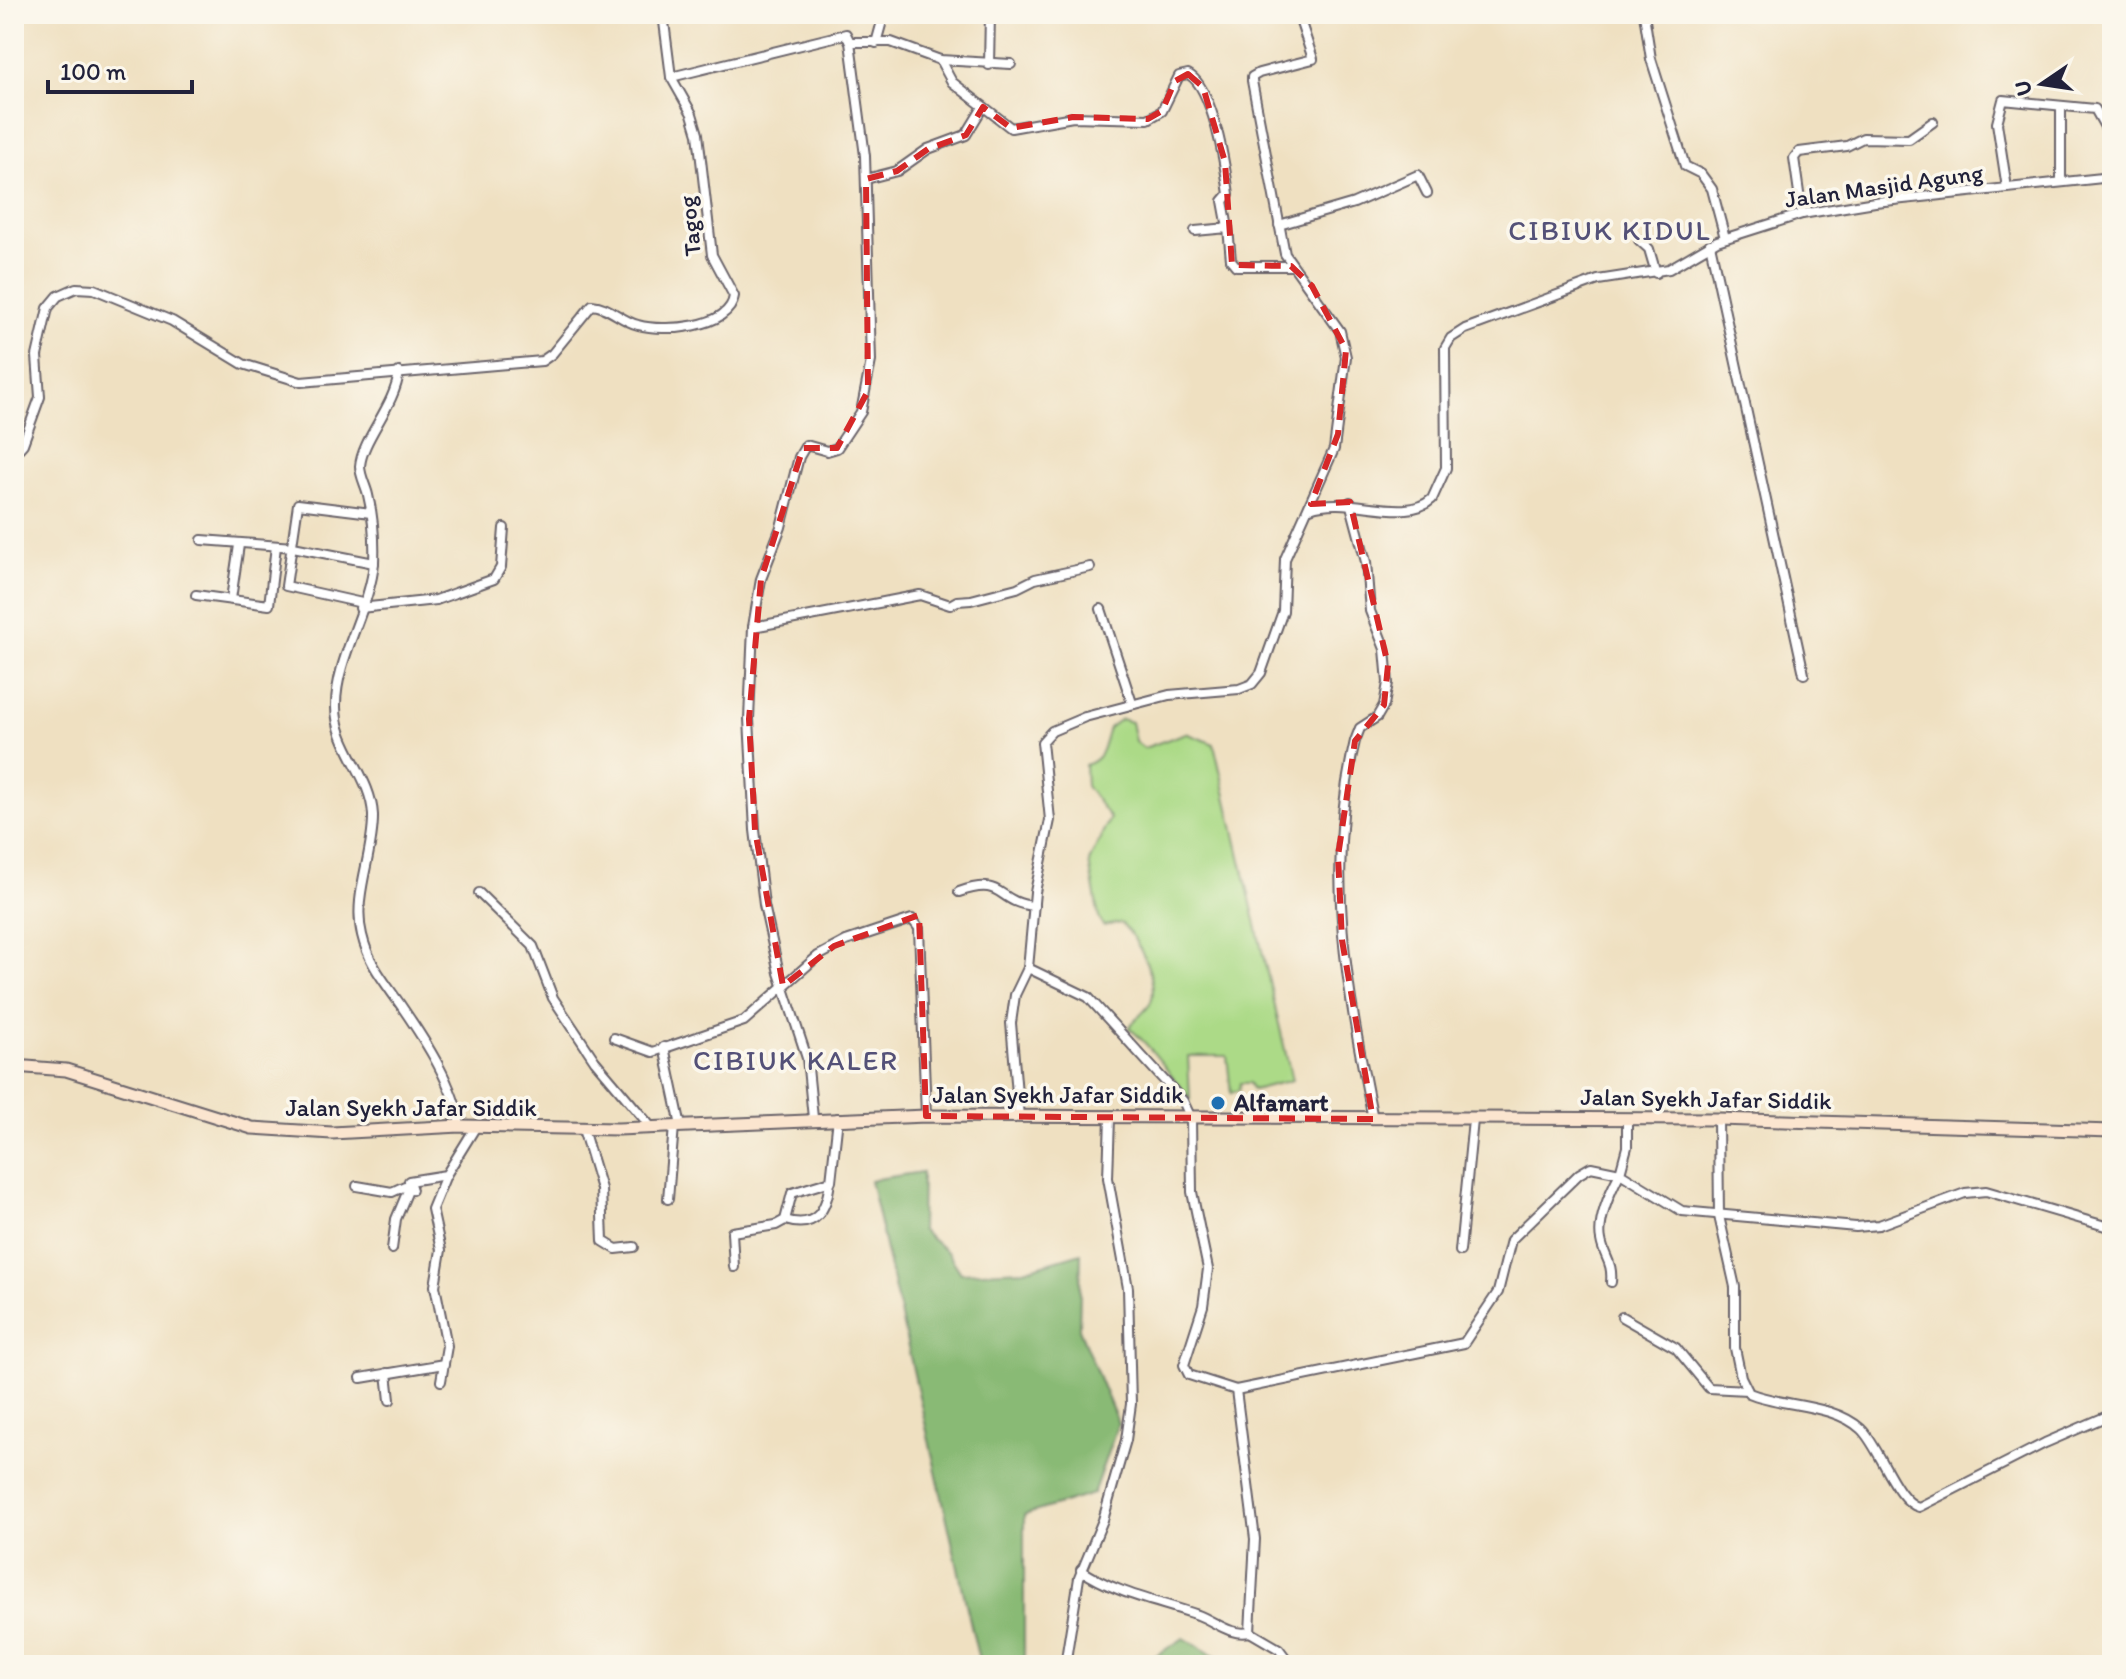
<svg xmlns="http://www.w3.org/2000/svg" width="2126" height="1679" font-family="Itim,sans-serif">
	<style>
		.green { fill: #acda87; stroke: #677e61; stroke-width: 2 }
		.forest { fill: #89ba74; stroke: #566e58; stroke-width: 2 }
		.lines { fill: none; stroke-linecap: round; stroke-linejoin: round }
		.minor-casing { stroke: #6a646a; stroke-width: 12 }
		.secondary-casing { stroke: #6a646a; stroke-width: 15 }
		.minor { stroke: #fff; stroke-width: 8 }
		.secondary { stroke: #fbe5cf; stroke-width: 11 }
		.marked { fill: none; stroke: #d62828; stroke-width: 6; stroke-dasharray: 16 10; stroke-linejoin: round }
		.poi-dot { fill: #1f6fb2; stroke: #fbf7ec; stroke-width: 3 }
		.labels { text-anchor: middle; stroke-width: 7; stroke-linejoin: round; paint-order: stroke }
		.street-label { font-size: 24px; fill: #22223b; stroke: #fbf7ec }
		.poi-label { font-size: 24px; font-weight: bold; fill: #22223b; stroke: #fbf7ec; text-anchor: start }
		.quarter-label { font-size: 28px; letter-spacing: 2px; fill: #545178; stroke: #fbf7ec }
	</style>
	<rect width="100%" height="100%" fill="#fbf7ec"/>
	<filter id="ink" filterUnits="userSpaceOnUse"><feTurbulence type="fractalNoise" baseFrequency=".0125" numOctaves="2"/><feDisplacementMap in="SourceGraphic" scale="16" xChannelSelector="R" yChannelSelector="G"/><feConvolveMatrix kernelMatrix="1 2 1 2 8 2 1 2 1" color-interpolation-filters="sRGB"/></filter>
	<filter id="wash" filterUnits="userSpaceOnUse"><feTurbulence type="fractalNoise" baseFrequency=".006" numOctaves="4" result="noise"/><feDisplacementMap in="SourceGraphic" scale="32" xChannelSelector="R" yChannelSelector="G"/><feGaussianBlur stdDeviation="1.8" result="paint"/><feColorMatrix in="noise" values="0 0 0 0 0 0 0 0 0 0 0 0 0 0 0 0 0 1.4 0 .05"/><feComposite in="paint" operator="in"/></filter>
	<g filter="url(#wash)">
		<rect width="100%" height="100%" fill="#efe0c1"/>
		<path class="green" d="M1121,719L1131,722L1135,741L1144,748L1186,733L1214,744L1292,1080L1253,1090L1249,1083H1240L1239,1090L1231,1093L1227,1056H1188L1190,1099C1171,1077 1151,1045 1129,1028C1134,1020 1145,1012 1150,1004C1161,982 1137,938 1121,923L1103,926L1099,918L1089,862L1110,818L1086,786L1085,765C1105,758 1102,746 1109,728Z"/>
		<g class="forest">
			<path d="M922,1172L921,1230L948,1253L961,1273L1024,1270L1081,1253L1079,1329L1118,1423L1093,1494L1024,1515V1665H980L870,1180Z"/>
			<path d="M1184,1638L1230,1665H1141Z"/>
		</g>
	</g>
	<g filter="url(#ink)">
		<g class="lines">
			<g class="minor-casing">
				<g id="minor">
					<path d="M1644,14L1651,59L1685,166L1701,174L1712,189L1725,238"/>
					<path d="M876,43L884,14"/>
					<path d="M940,60L952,82L1011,128L1073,117L1148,119L1162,111L1179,76L1188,74C1213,87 1225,165 1229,194L1223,201L1228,228"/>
					<path d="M989,65L990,14"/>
					<path d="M671,77L846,34L850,42H891L940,60L1011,64"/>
					<path d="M866,179L897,171L928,149L966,135L983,107"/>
					<path d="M2061,182V108"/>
					<path d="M2007,188L1997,123L2003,100L2095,109L2112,139"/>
					<path d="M1802,214L1794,158L1799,152L1847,146L1863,138L1909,139L1933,122"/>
					<path d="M1279,225L1354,203L1418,175L1427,193"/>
					<path d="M1195,231L1228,228L1231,260L1236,266H1291"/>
					<path d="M1639,240L1649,249L1656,273"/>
					<path d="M1710,244L1804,674"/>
					<path d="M399,372C395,406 362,439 360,466C360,476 366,486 368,495C373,516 375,540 374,562C371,607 335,659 336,707C336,747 371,776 373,815C374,854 352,896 362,935C369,965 385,982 402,1007C426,1042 454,1085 460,1126"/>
					<path d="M14,454L23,444L40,397L37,356L48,308L58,296L76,288L94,289L172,321L243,364L301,382L542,361L552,354L592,305C609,306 621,321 638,325C663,332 730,329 734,296L712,255L698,134L692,114L671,77L663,14"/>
					<path d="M1350,502L1366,562L1370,611L1385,649L1388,683L1384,705L1377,717L1360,728L1355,741C1324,872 1347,989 1373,1119"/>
					<path d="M1310,508C1348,494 1405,524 1432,499L1446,468L1445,348L1451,338L1465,329L1598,280L1669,269L1717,241L1802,214L1875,202L2112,177"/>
					<path d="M202,540L293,547L374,563"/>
					<path d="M196,595L269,605L276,546"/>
					<path d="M231,599L239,545"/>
					<path d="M362,603L286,586L298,504L371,513"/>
					<path d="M360,608L436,600L494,579L501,567L504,528"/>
					<path d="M1101,609L1132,703"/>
					<path d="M753,627L920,595L950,605L957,601L971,600L1017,588L1035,579L1090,567"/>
					<path d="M959,892C1006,876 994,902 1034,906"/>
					<path d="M479,893L533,946L553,998L595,1061L651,1127"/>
					<path d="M1028,968L1088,997L1183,1101L1191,1118L1192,1192L1208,1269L1203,1306L1184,1365L1189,1375L1236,1390L1255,1539L1250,1632C1230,1636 1216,1622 1198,1615C1158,1601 1116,1594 1081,1570"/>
					<path d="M614,1038L653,1052L744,1021L818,956L846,941L912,919L919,928L926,1116"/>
					<path d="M664,1047L681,1126"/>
					<path d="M1019,1117L1011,1023L1015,995L1028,968L1035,892L1050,820L1042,742L1052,731L1085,717L1169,695L1239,689L1252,684L1261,673L1283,611L1285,559L1334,449L1346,357L1340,331L1285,254L1252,81V77L1259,73L1313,59L1298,14"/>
					<path d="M813,1118L807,1058L779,973L764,905L755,830L749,719L753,627L761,579L781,527L799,457L806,445L827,451L837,448L861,412L871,361L865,156L850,42"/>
					<path d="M1627,1119V1147L1620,1173L1682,1211L1856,1227L1879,1225L1965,1193L1986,1191L2112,1228"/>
					<path d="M1718,1119L1719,1216L1735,1287V1348L1741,1377L1749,1393C1783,1407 1832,1403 1861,1429C1880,1447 1896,1502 1919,1507L2045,1443L2112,1414"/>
					<path d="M583,1129L601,1189L603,1241L616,1249L634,1247"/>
					<path d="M357,1186L392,1192L405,1186L412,1190L409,1181L446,1175L475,1128"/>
					<path d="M668,1199L674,1126"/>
					<path d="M785,1220C817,1230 827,1209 830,1181"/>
					<path d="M392,1249L396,1219L409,1188"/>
					<path d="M1460,1251L1473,1120"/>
					<path d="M734,1267L732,1232L776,1225L785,1220L792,1193L831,1181L838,1118"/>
					<path d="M1622,1317L1676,1348L1709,1388L1747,1390"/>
					<path d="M387,1373L390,1400"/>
					<path d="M361,1378L444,1364"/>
					<path d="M441,1381L447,1346L435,1286L441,1250L432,1209L446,1175"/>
					<path d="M1236,1390L1464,1343L1498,1292L1511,1240L1579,1174L1591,1167L1620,1173C1611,1190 1597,1221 1601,1240C1604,1258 1613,1261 1611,1282"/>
					<path d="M1250,1632L1279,1649L1291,1665"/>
					<path d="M1065,1665L1079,1578L1103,1520L1126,1440L1131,1404L1128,1288L1108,1178L1110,1117"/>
				</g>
			</g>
			<g class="secondary-casing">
				<path id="secondary" d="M14,1066L66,1070L252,1128L332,1133L460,1126L618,1129L926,1116L1718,1119L2112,1131"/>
			</g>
			<use href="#minor" class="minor"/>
			<use href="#secondary" class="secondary"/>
		</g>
	</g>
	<path class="marked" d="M1188,74L1203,87L1225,162L1232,265L1291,266L1312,286L1346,350L1338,434L1311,504L1350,502L1388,665L1384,705L1355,741L1338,856L1342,940L1373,1119L926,1116L919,915L834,946L783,986L755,830L749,719L761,579L803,448H837L868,391L866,179L897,171L928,149L966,135L983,107L1011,128L1073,117L1148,119L1162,111L1175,81Z"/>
	<circle class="poi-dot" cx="1218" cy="1103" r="8"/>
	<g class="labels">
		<g class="street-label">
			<text transform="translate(1884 186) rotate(-8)" y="8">Jalan Masjid Agung</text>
			<text transform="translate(690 226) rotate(-96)" y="8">Tagog</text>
			<text x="1058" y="1103">Jalan Syekh Jafar Siddik</text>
			<text transform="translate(1706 1099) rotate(1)" y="8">Jalan Syekh Jafar Siddik</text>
			<text x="411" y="1116">Jalan Syekh Jafar Siddik</text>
		</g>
		<g class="poi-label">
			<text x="1234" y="1111">Alfamart</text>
		</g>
		<g class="quarter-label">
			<text x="1610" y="240">CIBIUK KIDUL</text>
			<text x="796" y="1070">CIBIUK KALER</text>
		</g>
	</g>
	<rect width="2126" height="1679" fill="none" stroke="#fbf7ec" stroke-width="48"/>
	<g transform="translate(2042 84) rotate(257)" stroke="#fbf7ec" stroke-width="6" paint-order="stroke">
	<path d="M0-6L14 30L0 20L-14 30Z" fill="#22223b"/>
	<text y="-12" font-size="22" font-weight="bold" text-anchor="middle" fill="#22223b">U</text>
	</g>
	<path d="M48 80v12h144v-12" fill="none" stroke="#22223b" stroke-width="4"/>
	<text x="60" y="80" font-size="24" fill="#22223b" stroke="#fbf7ec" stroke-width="6" paint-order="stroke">100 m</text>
</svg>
